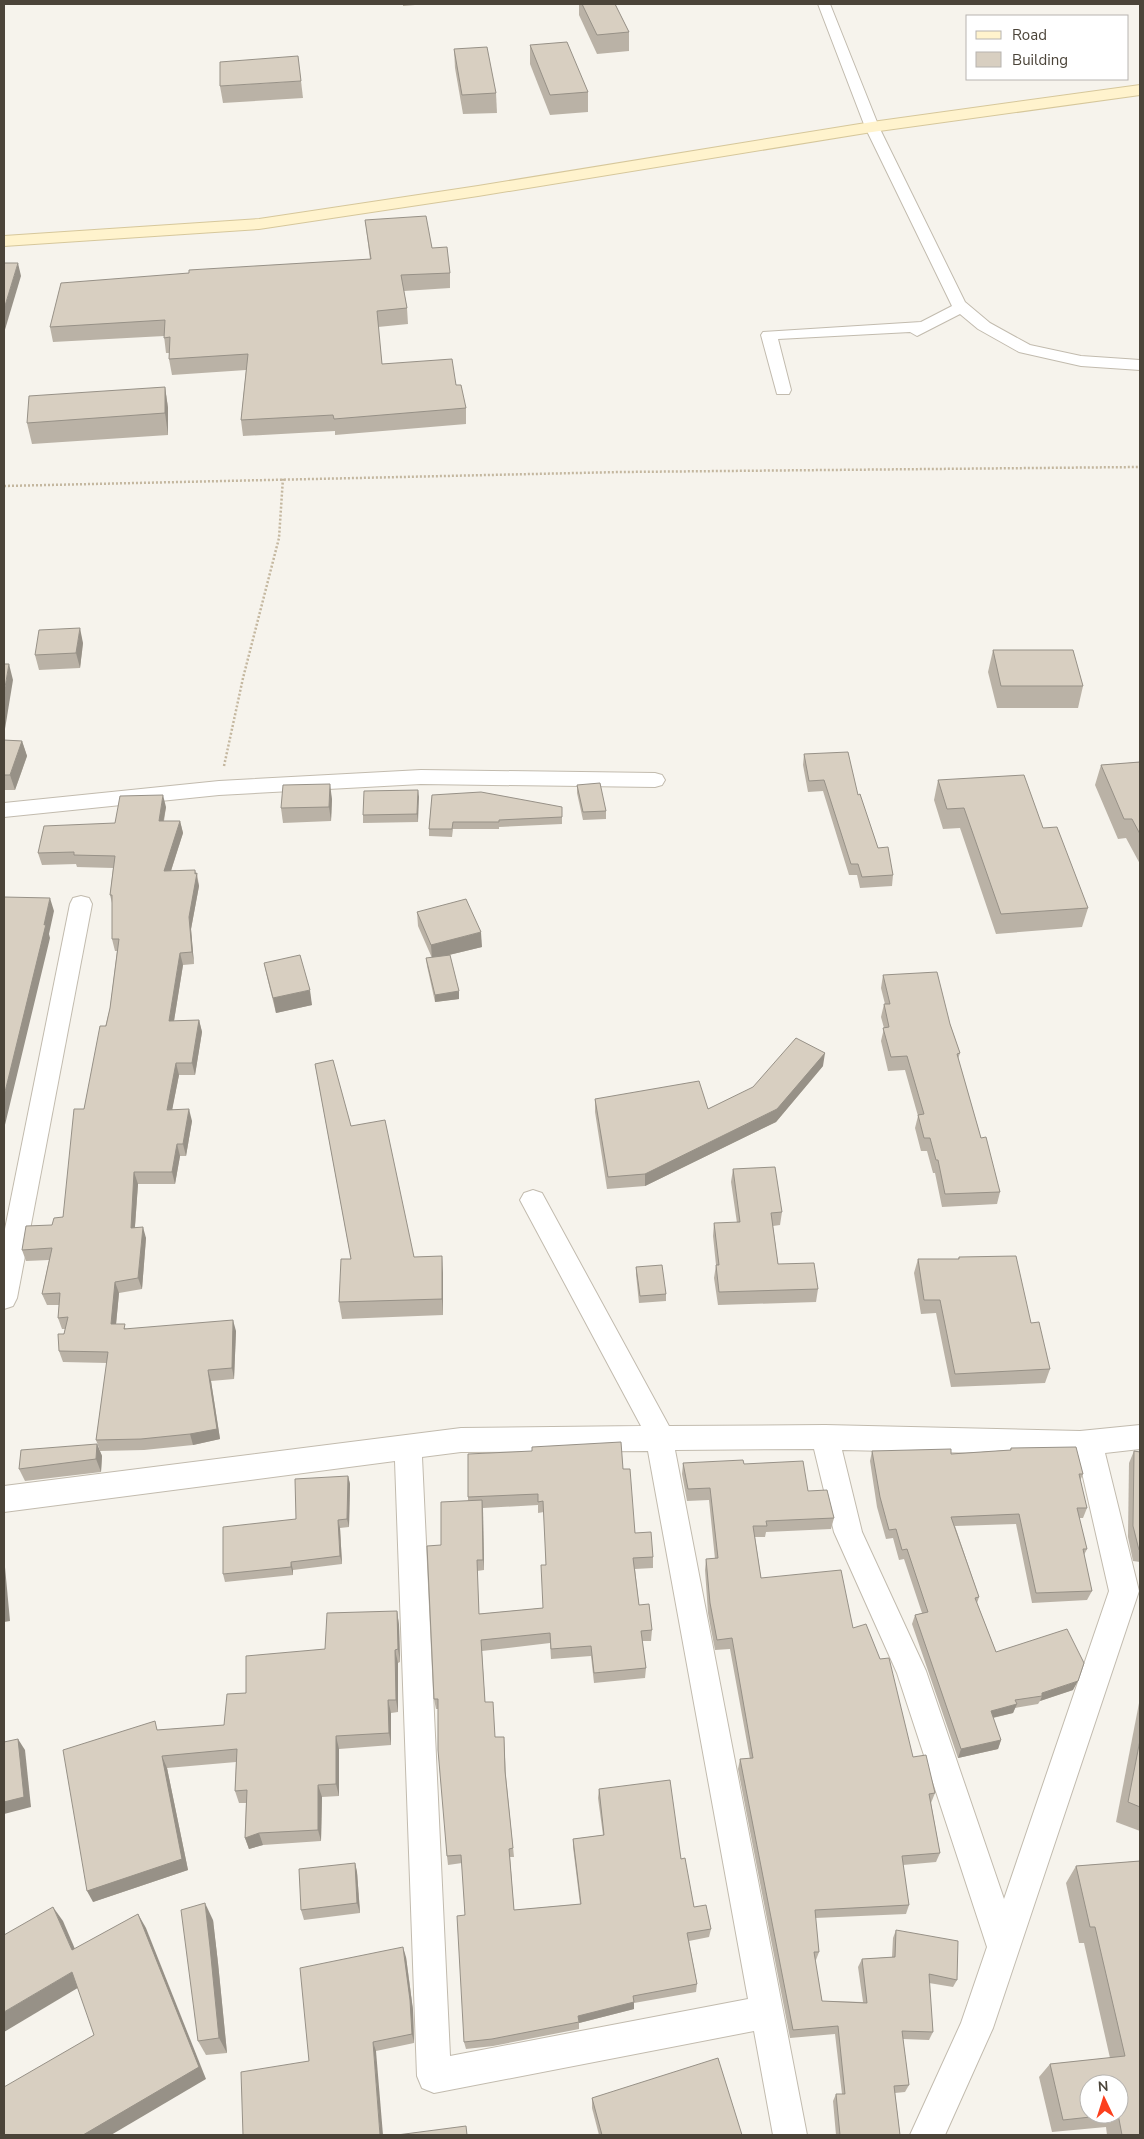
<svg xmlns="http://www.w3.org/2000/svg" width="1144" height="2139" font-family="'Nunito Sans',sans-serif">
	<style>
		.lines { fill: none; stroke-linecap: round; stroke-linejoin: round }
		.street-casing { stroke: #c2bbae; stroke-width: 2 }
		.secondary-casing { stroke: #d6c79b; stroke-width: 2 }
		.path { stroke: #c4b79f; stroke-width: 2.5; stroke-dasharray: 2 2; stroke-linecap: butt }
		.street { fill: #fff; fill-rule: evenodd }
		.secondary { fill: #fff3cd; fill-rule: evenodd }
		.wall { fill: #bab2a6; fill-rule: evenodd }
		.shaded-wall { fill: #979187 }
		.building { fill: #d8cfc1; stroke: #979187; fill-rule: evenodd }
	</style>
	<rect width="100%" height="100%" fill="#f6f3ec"/>
	<g class="lines">
		<g class="street-casing">
			<g id="street">
				<path d="M818,4H830L879,127L965,302L990,323L1030,345L1081,356L1140,360V370L1081,366L1019,352L978,329L960,314L917,336L910,332L778,339L791,390L789,394H777L761,335L763,332L921,322L952,306L865,127Z"/>
				<path d="M421,770L655,773L662,775L665,780L662,785L655,787L421,784L219,795L4,817V803L219,781Z"/>
				<path d="M81,896L89,898L92,904L17,1298L13,1306L4,1309V1234L70,904L73,898Z"/>
				<path d="M533,1190L542,1193L669,1426L825,1425L1080,1431L1140,1425V1449L1105,1453L1139,1591L993,2028L945,2135H910L961,2023L987,1947L897,1673L834,1532L814,1449L675,1450L807,2135H773L754,2031L434,2093L422,2088L417,2076L395,1461L4,1512V1486L461,1428L641,1426L520,1200L524,1193ZM842,1450L1078,1455L1109,1591L1004,1899L926,1671L862,1532ZM648,1451L748,1999L450,2056L422,1457L461,1452Z"/>
			</g>
		</g>
		<g class="secondary-casing">
			<path id="secondary" d="M1140,85V95L872,132L478,196L259,229L4,246V236L259,219L478,186L872,122Z"/>
		</g>
		<g class="path">
			<path d="M4,486L621,472L1140,467"/>
			<path d="M224,766L243,678L279,538L283,478"/>
		</g>
		<use href="#street" class="street"/>
		<use href="#secondary" class="secondary"/>
	</g>
	<g class="wall">
		<path d="M403,4H427L403,6Z"/>
		<path d="M579,4H615L629,32V51L597,54L579,15Z"/>
		<path d="M530,45L588,92V112L550,115L530,64Z"/>
		<path d="M454,49L496,93L497,113L463,114L455,68Z"/>
		<path d="M301,81L303,98L223,103L220,86Z"/>
		<path d="M365,220L432,248L450,273V288L404,291L407,308L408,324L378,327L382,364L456,385L466,408V424L335,435V431L243,436L241,420L246,370L172,375L169,359V353H166L164,336L53,342L50,327L189,273L370,259Z"/>
		<path d="M165,387L168,408V435L32,444L27,423Z"/>
		<path d="M83,643L80,668L39,670L35,655Z"/>
		<path d="M993,650L1083,686L1078,708H997L988,672Z"/>
		<path d="M4,740L22,741L27,756L15,790H4Z"/>
		<path d="M804,754L858,795L878,848L893,875L892,886L860,888L857,875H849L823,791L808,792L803,765Z"/>
		<path d="M1140,762V864L1126,838L1118,839L1095,785L1101,765Z"/>
		<path d="M938,780L1043,828L1088,908L1082,927L996,934L960,828L943,829L934,800Z"/>
		<path d="M577,785L606,811V819L583,820L577,793Z"/>
		<path d="M418,790V822L363,823V815Z"/>
		<path d="M432,795L562,815V824L499,827V829H453L452,837L429,836V829Z"/>
		<path d="M332,799L331,821L283,823L281,808Z"/>
		<path d="M166,807L164,821H180L183,833L171,871L197,873L199,886L191,929L194,964L183,965L174,1021L199,1020L202,1032L195,1075H179L172,1109L192,1121L186,1156H180L175,1184H138L135,1227L146,1238L142,1289L119,1293L116,1324L127,1329L236,1331L234,1379L211,1381L220,1439L193,1445L144,1450L100,1451L96,1440L107,1363L63,1362L59,1351L65,1329H62L58,1318L59,1305H47L42,1294L49,1260L26,1261L22,1250L52,1225L63,1217L84,1109L110,1008L117,951H115L112,939V903L110,895L113,868L77,867L76,864L42,865L38,853L115,823Z"/>
		<path d="M417,912L482,947L449,955L459,999L435,1002L427,966L426,958H432L418,926Z"/>
		<path d="M264,963L312,1005L276,1013L267,977Z"/>
		<path d="M883,975L950,1024L960,1053L958,1059L981,1138L1000,1192L997,1204L942,1207L935,1173H933L927,1151H921L915,1128L918,1116L905,1070L888,1071L881,1041L884,1028L881,1017L884,1004H885L881,988Z"/>
		<path d="M315,1064L351,1126L414,1257L443,1273V1315L342,1319L339,1302L351,1259Z"/>
		<path d="M823,1066L776,1122L645,1186L607,1189L595,1112V1099L708,1109Z"/>
		<path d="M733,1169L782,1212L780,1225L773,1226L778,1264L818,1289L816,1302L718,1305L714,1278L716,1265L713,1236L714,1223H737L731,1182Z"/>
		<path d="M959,1257L1031,1323L1050,1369L1045,1383L951,1387L936,1313L921,1314L914,1273L918,1259H958Z"/>
		<path d="M636,1267L666,1294V1301L639,1303L636,1274Z"/>
		<path d="M97,1444L102,1456L101,1472L25,1481L19,1469Z"/>
		<path d="M1011,1448L1083,1474L1080,1481L1087,1508L1083,1518H1079L1087,1549L1084,1555L1092,1591L1087,1600L1032,1603L1016,1524L955,1526L979,1597L977,1603L996,1652L1073,1690L1040,1701L1038,1704L1015,1708L1013,1713L993,1718L1001,1740L998,1749L958,1758L912,1624L915,1615L922,1613L904,1559L899,1560L893,1538L886,1539L877,1507L870,1461L872,1451L951,1454L1010,1450Z"/>
		<path d="M1134,1451L1140,1452V1562L1133,1561L1128,1537L1129,1463Z"/>
		<path d="M468,1454L623,1469L635,1533L653,1557V1568L635,1569L639,1605L652,1630L651,1641H642L646,1668L645,1678L594,1683L591,1656L551,1659L550,1643L482,1651L485,1702L495,1737H504L506,1777L514,1857H510L514,1910L580,1904L573,1847V1839L603,1835L598,1798L599,1789L681,1859L694,1907L711,1929L709,1937L689,1941L697,1984L696,1992L634,2003V2009L579,2023V2029L493,2046L466,2049L464,2042L465,1915L462,1863L448,1865L447,1856L438,1709H436L434,1699L441,1545L468,1500ZM538,1505V1513L544,1512L546,1565L543,1608L479,1614L477,1571L484,1570L483,1508Z"/>
		<path d="M683,1463L744,1464L808,1491L834,1518L831,1529L766,1532L765,1537H755L761,1578L853,1628L913,1757L935,1793L931,1803L940,1853L936,1862L903,1865L909,1905L906,1914L815,1918L819,1952L816,1960H815L822,2001L863,2002L858,1967L862,1959L892,1957L893,1938L896,1930L957,1980L953,1987L929,1983L933,2032L929,2040L903,2039L909,2085L905,2092L895,2093L900,2135H836L833,2101L836,2094H842L835,2034L790,2038L738,1769L740,1759H750L730,1649L715,1650L708,1613L705,1570L706,1559H715L709,1500L687,1501L682,1474Z"/>
		<path d="M348,1476L350,1484L349,1527L340,1528L342,1564L293,1570V1575L225,1582L223,1574L296,1519Z"/>
		<path d="M397,1611L399,1625L400,1662L398,1663V1712L391,1713V1745L339,1749V1796L322,1797L321,1841L263,1845L249,1849L245,1838L246,1803H239L235,1791L236,1762L167,1768L188,1870L93,1902L159,1730L224,1725L246,1693L325,1649Z"/>
		<path d="M1140,1698V1831L1116,1822Z"/>
		<path d="M1140,1861V2135H1107L1106,2127L1052,2132L1039,2077L1050,2064L1110,2058L1084,1943H1079L1066,1883L1076,1866Z"/>
		<path d="M355,1863L357,1872L360,1913L304,1920L301,1910Z"/>
		<path d="M213,1920L218,1963L227,2053L206,2055L198,2041Z"/>
		<path d="M406,1957L413,2010L414,2043L376,2051L309,2061Z"/>
		<path d="M592,2098L742,2135H599L592,2108Z"/>
	</g>
	<g class="shaded-wall">
		<path d="M18,263L21,276L4,333V309Z"/>
		<path d="M165,387L168,408V435L165,413Z"/>
		<path d="M80,628L83,643L80,668L76,653Z"/>
		<path d="M9,664L13,680L4,735V693Z"/>
		<path d="M22,741L27,756L15,790L10,775Z"/>
		<path d="M330,784L332,799L331,821L329,807Z"/>
		<path d="M418,790L419,797L418,822L417,814Z"/>
		<path d="M163,795L166,807L161,834L159,821Z"/>
		<path d="M180,821L183,833L167,883L164,871Z"/>
		<path d="M195,870L199,886L191,929L194,964L192,952L189,917Z"/>
		<path d="M50,898L54,911L49,934L50,938L4,1129V1096Z"/>
		<path d="M481,932L482,947L432,959L431,945Z"/>
		<path d="M180,953L183,965L172,1033L169,1021Z"/>
		<path d="M310,990L312,1005L276,1013L273,998Z"/>
		<path d="M459,991V999L435,1002V995Z"/>
		<path d="M199,1020L202,1032L195,1075L192,1063Z"/>
		<path d="M825,1053L823,1066L776,1122L645,1186V1174Z"/>
		<path d="M176,1063L179,1075L170,1121L167,1110Z"/>
		<path d="M189,1109L192,1121L186,1156L183,1144Z"/>
		<path d="M177,1144L180,1156L175,1184L172,1172Z"/>
		<path d="M134,1172L138,1184L134,1239L131,1228Z"/>
		<path d="M143,1227L146,1238L142,1289L138,1278Z"/>
		<path d="M442,1256L443,1273V1315L442,1299Z"/>
		<path d="M115,1282L119,1293L115,1335L111,1324Z"/>
		<path d="M233,1320L236,1331L234,1379L232,1368Z"/>
		<path d="M208,1370L211,1381L220,1439L193,1445L190,1434Z"/>
		<path d="M97,1444L102,1456L101,1472L96,1459Z"/>
		<path d="M348,1476L350,1484L349,1527L347,1519Z"/>
		<path d="M482,1500L483,1511L484,1570L483,1560Z"/>
		<path d="M338,1520L340,1528L342,1564L340,1556Z"/>
		<path d="M291,1562L293,1570V1575L291,1567Z"/>
		<path d="M4,1565L5,1567L10,1621L4,1622Z"/>
		<path d="M397,1611L399,1625L400,1662L398,1649Z"/>
		<path d="M395,1650L398,1663V1712L396,1700Z"/>
		<path d="M1078,1681L1073,1690L1040,1701L1042,1696V1693Z"/>
		<path d="M388,1700L391,1713V1745L389,1733Z"/>
		<path d="M1017,1704L1013,1713L987,1719L991,1711Z"/>
		<path d="M336,1736L339,1749V1796L336,1784Z"/>
		<path d="M18,1739L25,1750L31,1807L4,1814V1802Z"/>
		<path d="M1001,1740L998,1749L958,1758L961,1749Z"/>
		<path d="M162,1756L167,1768L188,1870L93,1902L87,1891Z"/>
		<path d="M318,1785L322,1797L321,1841L318,1830Z"/>
		<path d="M259,1833L263,1845L249,1849L245,1838Z"/>
		<path d="M355,1863L357,1872L360,1913L357,1903Z"/>
		<path d="M205,1903L213,1920L218,1963L227,2053L219,2038Z"/>
		<path d="M53,1907L63,1921L81,1963L72,1950Z"/>
		<path d="M138,1914L146,1928L206,2079L111,2135H83Z"/>
		<path d="M403,1947L406,1957L413,2010L414,2043L412,2034Z"/>
		<path d="M72,1972L81,1986L4,2032V2012Z"/>
		<path d="M634,2002V2009L579,2023L578,2016Z"/>
		<path d="M373,2042L376,2051L383,2135H380Z"/>
	</g>
	<g class="building">
		<path d="M582,4H615L629,32L597,35Z"/>
		<path d="M567,42L588,92L550,95L530,45Z"/>
		<path d="M487,47L496,93L462,95L454,49Z"/>
		<path d="M298,56L301,81L220,86V62Z"/>
		<path d="M426,216L432,248L447,247L450,273L401,275L407,308L377,311L382,364L452,359L456,385H461L466,408L334,419L333,415L241,420L248,354L169,359L170,337L164,338L165,320L50,327L61,283L189,273V270L371,259L365,220Z"/>
		<path d="M4,263H18L4,309Z"/>
		<path d="M165,387V413L27,423L29,396Z"/>
		<path d="M80,628L76,653L35,655L39,630Z"/>
		<path d="M993,650H1073L1083,686H1001Z"/>
		<path d="M4,664H9L4,693Z"/>
		<path d="M4,740L22,741L10,775H4Z"/>
		<path d="M848,752L858,795L860,794L878,848L888,847L893,875L862,877L858,864H851L824,780L809,781L804,754Z"/>
		<path d="M1140,762V834L1132,819H1124L1101,765Z"/>
		<path d="M1024,775L1043,828L1057,827L1088,908L1001,914L964,808L947,809L938,780Z"/>
		<path d="M600,783L606,811L583,812L577,785Z"/>
		<path d="M330,784L329,807L281,808L283,785Z"/>
		<path d="M418,790L417,814L363,815L364,791Z"/>
		<path d="M481,792L562,807V817L499,820V822H453L452,829H429L432,795Z"/>
		<path d="M163,795L159,821H180L164,871L195,870V874L197,873L189,917L192,952L180,953L169,1021L199,1020L192,1063H176L167,1110L189,1109L183,1144H177L172,1172H134L131,1228L143,1227L138,1278L115,1282L111,1324H125L124,1329L233,1320L232,1368L208,1370L217,1429L190,1434L141,1439L96,1440L108,1352L59,1351L58,1334H64L68,1317L58,1318L60,1293L42,1294L52,1248L22,1250L26,1226L52,1225L54,1218L63,1217L74,1109H84L100,1026H106L110,1008L119,939H112V895H110L115,856L74,855V852L38,853L44,826L115,823L120,796Z"/>
		<path d="M4,897L50,898L44,925L46,924L4,1096Z"/>
		<path d="M466,899L481,932L431,945L417,912Z"/>
		<path d="M300,955L310,990L273,998L264,963Z"/>
		<path d="M450,955L459,991L435,995L426,958Z"/>
		<path d="M937,972L950,1024L960,1053L957,1054L981,1138L986,1137L1000,1192L945,1194L938,1160H936L930,1138H924L918,1115L924,1114L907,1056L891,1057L883,1028L889,1027L884,1004H890L883,975Z"/>
		<path d="M796,1038L825,1053L777,1109L645,1174L608,1177L595,1099L699,1081L708,1109L753,1087Z"/>
		<path d="M333,1060L351,1126L385,1120L414,1257L442,1256V1299L339,1302L341,1259H351L315,1064Z"/>
		<path d="M775,1167L782,1212L771,1213L778,1264L814,1263L818,1289L719,1292L716,1265H719L714,1223L740,1222L733,1169Z"/>
		<path d="M1016,1256L1031,1323L1039,1322L1050,1369L955,1374L940,1300H924L918,1259H959V1257Z"/>
		<path d="M662,1265L666,1294L640,1296L636,1267Z"/>
		<path d="M621,1442L623,1469H630L635,1533L651,1532L653,1557L633,1558L639,1605L649,1604L652,1630L641,1631L646,1668L594,1673L591,1646L551,1649L550,1633L481,1640L485,1702H493L495,1737H504L505,1771L513,1848L509,1849L514,1910L581,1904L573,1839L604,1835L599,1789L670,1780L681,1859L685,1858L694,1907L706,1905L711,1929L687,1933L697,1984L633,1996L634,2002L578,2016L579,2022L492,2039L464,2042L457,1916L465,1915L461,1855L447,1856L438,1750V1699H434L427,1546L441,1545V1502L482,1500L483,1560H477L479,1614L543,1608L541,1565H546L543,1501L538,1502V1494L468,1497V1454L532,1451V1447Z"/>
		<path d="M97,1444L96,1459L19,1469L21,1450Z"/>
		<path d="M1076,1447L1083,1474H1079L1087,1508H1077L1087,1549H1083L1092,1591L1036,1593L1019,1514L951,1517L979,1597L975,1598L996,1652L1067,1629L1084,1663L1078,1681L1042,1693V1696L1015,1700L1017,1704L991,1711L1001,1740L961,1749L915,1615L928,1612L907,1549L902,1550L896,1529L889,1530L880,1497L872,1451L951,1449V1454L1011,1450V1448Z"/>
		<path d="M1134,1451L1140,1452V1550H1139L1133,1526Z"/>
		<path d="M743,1460L744,1464L803,1461L808,1491L827,1490L834,1518L766,1521L767,1526H753L761,1578L841,1570L853,1628L866,1624L880,1659L889,1658L913,1757L926,1755L935,1793L929,1794L940,1853L902,1856L909,1905L815,1910L819,1952H814L822,2001L867,2003L862,1959L895,1957L896,1930L958,1941L957,1980L929,1974L933,2032L902,2031L909,2085L894,2086L900,2135H840L836,2094H845L838,2026L793,2030L740,1759L753,1758L732,1638L717,1640L710,1603L706,1559L718,1558L710,1488L688,1489L683,1463Z"/>
		<path d="M348,1476L347,1519L338,1520L340,1556L291,1562V1567L223,1574V1527L296,1519L295,1479Z"/>
		<path d="M397,1611L398,1649L395,1650L396,1700H388L389,1733L336,1736V1784L318,1785V1830L259,1833L245,1838L247,1790L235,1791L237,1749L162,1756L182,1859L87,1891L63,1750L155,1721L157,1730L224,1725L227,1694L246,1693V1656L325,1649L327,1613Z"/>
		<path d="M18,1739L24,1797L4,1802V1742Z"/>
		<path d="M1140,1740V1807L1128,1802Z"/>
		<path d="M1140,1861V2135H1122L1118,2114L1063,2120L1050,2064L1125,2056L1095,1927H1090L1076,1866ZM1089,2084H1119V2114H1089Z"/>
		<path d="M355,1863L357,1903L301,1910L299,1869Z"/>
		<path d="M205,1903L210,1947L219,2038L198,2041L181,1910Z"/>
		<path d="M53,1907L72,1950L138,1914L199,2067L83,2135H4V2087L94,2035L72,1972L4,2012V1935Z"/>
		<path d="M403,1947L410,2000L412,2034L373,2042L380,2135H243L241,2072L309,2061L300,1968Z"/>
		<path d="M718,2058L742,2135H602L592,2098Z"/>
		<path d="M466,2126L467,2135H397Z"/>
	</g>
	<rect width="1144" height="2139" fill="none" stroke="#4b4439" stroke-width="10"/>
	<rect x="966" y="15" width="162" height="65" fill="#ffffff" stroke="#b7b4b0"/>
	<rect x="976" y="31" width="25" height="8" fill="#fff3cd" stroke="#b7b4b0"/>
	<text x="1012" y="40" font-size="15" fill="#4b4439">Road</text>
	<rect x="976" y="52" width="25" height="15" fill="#d8cfc1" stroke="#b7b4b0"/>
	<text x="1012" y="65" font-size="15" fill="#4b4439">Building</text>
	<g transform="translate(1104 2099) rotate(356)"><circle r="24" fill="#ffffff" stroke="#b7b4b0"/>
	<path d="M0-4L9 19L0 12L-9 19Z" fill="#fc3f1d"/>
	<text y="-8" font-size="14" font-weight="bold" text-anchor="middle" fill="#4b4439">N</text>
	</g>
</svg>
